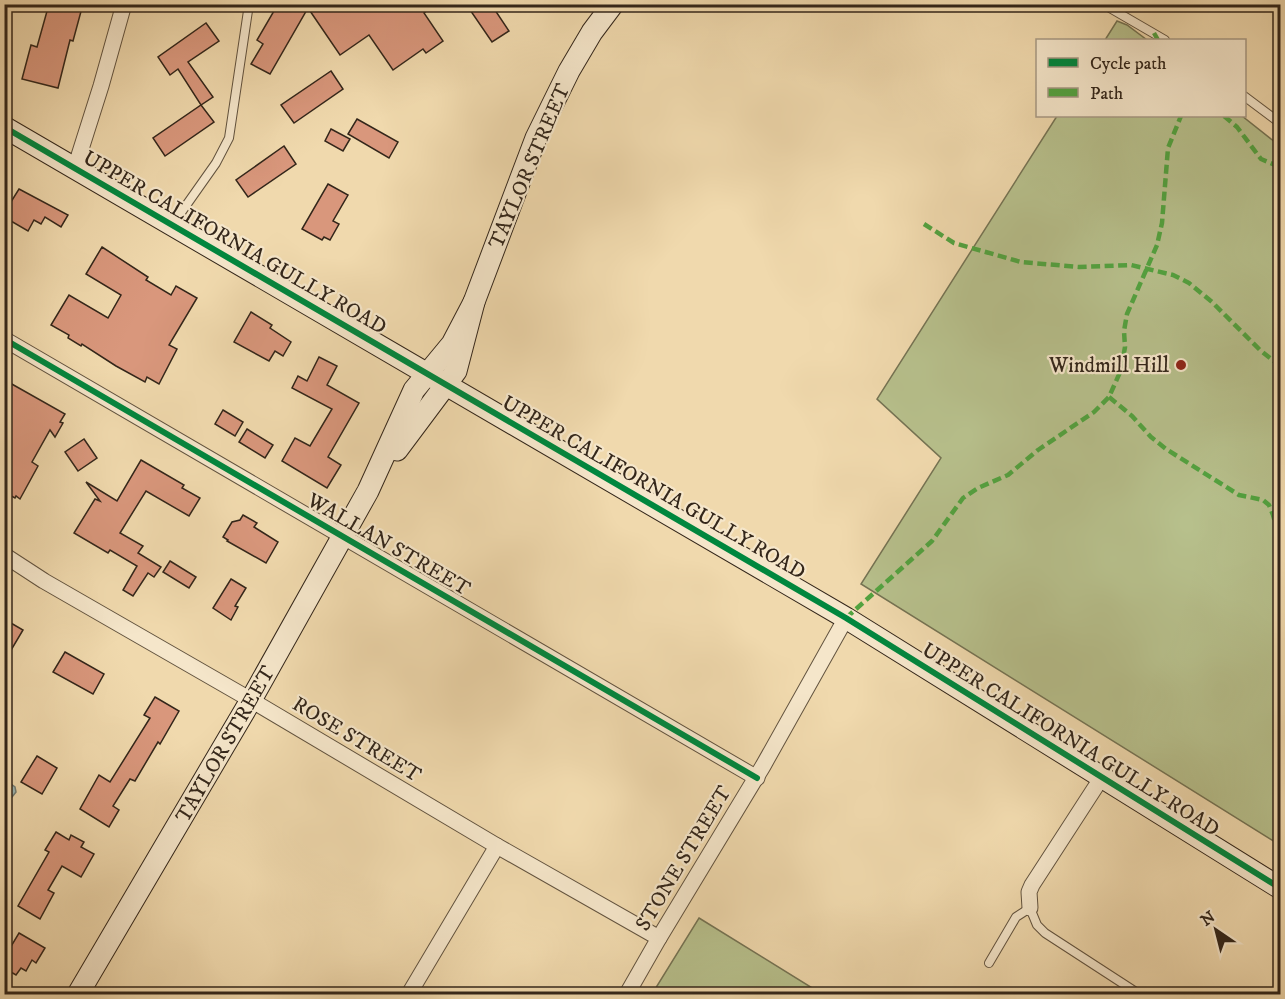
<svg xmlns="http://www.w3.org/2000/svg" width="1285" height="999" font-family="'IM FELL DW Pica',serif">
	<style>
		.green { fill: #b7c08c; stroke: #757353; stroke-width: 1.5 }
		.water { fill: #9eb8b4; stroke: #737e76; stroke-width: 1.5 }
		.building { fill: #d9977c; stroke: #33261a; stroke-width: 1.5 }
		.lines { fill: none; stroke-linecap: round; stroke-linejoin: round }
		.lane-casing { stroke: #62533f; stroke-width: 10 }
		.street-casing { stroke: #62533f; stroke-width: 17 }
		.secondary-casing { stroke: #33261a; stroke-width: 23 }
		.lane { stroke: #f5e6ca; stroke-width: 8 }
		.street { stroke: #f5e6ca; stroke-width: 15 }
		.secondary { stroke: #f5e6ca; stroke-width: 21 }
		.quiet { stroke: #52a340; stroke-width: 4.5; stroke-dasharray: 9 4.5; stroke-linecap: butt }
		.cycleway-casing { stroke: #f5e6ca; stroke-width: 10 }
		.cycleway { stroke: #00873e; stroke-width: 6 }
		.poi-dot { fill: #8f2418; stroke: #f5e6ca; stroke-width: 2 }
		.labels { text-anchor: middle; stroke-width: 4.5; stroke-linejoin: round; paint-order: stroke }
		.street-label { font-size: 21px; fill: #33261a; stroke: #f5e6ca }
		.poi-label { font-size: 21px; fill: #33261a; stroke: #f5e6ca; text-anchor: end }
	</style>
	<rect width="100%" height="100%" fill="#f0d9ad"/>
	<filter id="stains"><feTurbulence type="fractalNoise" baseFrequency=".00333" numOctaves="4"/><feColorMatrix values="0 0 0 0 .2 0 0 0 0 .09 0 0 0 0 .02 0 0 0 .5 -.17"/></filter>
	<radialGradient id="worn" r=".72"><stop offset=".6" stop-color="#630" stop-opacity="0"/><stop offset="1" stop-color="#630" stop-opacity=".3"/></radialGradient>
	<g class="green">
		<path d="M1117,21L1127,25L1147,40H1105Z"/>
		<path d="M1057,116H1242L1280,146V845L861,584L941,458L877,399Z"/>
		<path d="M699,918L822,994H652Z"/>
	</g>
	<path class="water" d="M11,784L15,787L16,792L12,797L5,798V785Z"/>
	<g class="building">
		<path d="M49,4H83L73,41L70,40L58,88L22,79L31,45L37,47Z"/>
		<path d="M278,4H436L424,13L443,41L426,53L423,49L393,70L369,35L340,55L308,8L270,74L251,64L263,44L257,40Z"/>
		<path d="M466,4H491L509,31L492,42Z"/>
		<path d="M206,23L219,41L188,62L213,97L201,105L178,69L170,75L158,57Z"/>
		<path d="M331,71L343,89L294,123L281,105Z"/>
		<path d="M201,105L214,122L165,156L153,138Z"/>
		<path d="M357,119L398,142L389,158L348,134Z"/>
		<path d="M331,129L350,139L343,151L325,141Z"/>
		<path d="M284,146L296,164L248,197L236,180Z"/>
		<path d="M328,184L348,195L333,221L339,224L330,240L324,237L322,240L302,229Z"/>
		<path d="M19,189L68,215L61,227L45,217L41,224L34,220L28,231L4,217V213Z"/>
		<path d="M102,247L148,277L146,280L171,295L176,286L197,298L169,345L177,349L159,384L147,377L145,382L116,366L82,344L81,346L68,338L69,335L51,325L69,295L108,318L121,295L86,274Z"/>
		<path d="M251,312L272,325L270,328L291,342L283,356L275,351L269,361L234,342Z"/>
		<path d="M319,357L337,366L327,385L359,403L328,457L341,465L327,488L282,461L295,438L310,446L332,409L292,388L298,376L307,381Z"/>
		<path d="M10,383L65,414L60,422L63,423L55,437L50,430L32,462L38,466L20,499L16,496L15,498L4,492V393Z"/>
		<path d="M223,410L243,422L235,436L215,424Z"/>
		<path d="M247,429L273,445L265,458L239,442Z"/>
		<path d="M84,439L97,458L78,471L65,452Z"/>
		<path d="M141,460L184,485L182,488L200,498L189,516L146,491L120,533L143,546L138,553L161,567L154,577L148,573L133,596L123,590L137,566L110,550L108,553L74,533L95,499L100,501L86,482L117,501Z"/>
		<path d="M243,515L257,523L254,527L278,542L266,563L227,541L228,540L223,537L232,522L240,520Z"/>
		<path d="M170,561L196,577L189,588L163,572Z"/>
		<path d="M231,579L246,588L235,606L238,607L231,620L213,608Z"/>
		<path d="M4,619L23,630L4,662Z"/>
		<path d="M65,652L104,674L93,694L53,672Z"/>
		<path d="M155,697L179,711L160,744L158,742L135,781L130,779L113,806L119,810L109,827L80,809L99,775L110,782L150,718L144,715Z"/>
		<path d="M37,756L57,768L42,794L21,782Z"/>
		<path d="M56,832L69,840L71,835L84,842L81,847L94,854L81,877L62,866L48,890L54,893L40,919L18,906L49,852L45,850Z"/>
		<path d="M19,933L45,948L36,963L32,960L26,971L21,968L16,975L4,968V958Z"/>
	</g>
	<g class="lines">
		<g class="lane-casing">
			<g id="lane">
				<path d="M1103,4L1165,40"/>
				<path d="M1244,96L1280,123"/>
				<path d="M173,224L216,163L229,138L249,4"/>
				<path d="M989,963L1016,917L1030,908L1037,925L1045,933L1139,994"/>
			</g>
		</g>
		<g class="street-casing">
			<g id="street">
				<path d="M75,168L101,86L124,4"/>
				<path d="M4,339L757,778"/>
				<path d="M4,555L44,581L251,700L497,846L659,938"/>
				<path d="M1030,908L1029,892L1032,885L1102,777"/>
				<path d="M409,994L497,846"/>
				<path d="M627,994L659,938L763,766L846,618"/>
			</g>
		</g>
		<g class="secondary-casing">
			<g id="secondary">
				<path d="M4,127L846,618L1280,888"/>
				<path d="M397,450L456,371L474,302L536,138L569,71L592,32L613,4"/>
				<path d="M78,994L251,700L368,491L414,390L452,344L474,302"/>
			</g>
		</g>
		<use href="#lane" class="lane"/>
		<use href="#street" class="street"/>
		<use href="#secondary" class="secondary"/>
		<g class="quiet">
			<path d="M1154,33L1158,40"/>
			<path d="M1224,116L1237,127L1261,159L1280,167"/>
			<path d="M924,224L954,243L1021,262L1079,267L1131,265L1173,275L1189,283L1212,302L1260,350L1280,366"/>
			<path d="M1109,397L1132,416L1151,437L1166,449L1239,495L1263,500L1269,505L1273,515L1280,540"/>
			<path d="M846,618L932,541L963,498L978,488L1008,475L1038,450L1094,412L1109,397L1121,370L1125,347L1124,331L1127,314L1157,245L1162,223L1168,148L1181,116"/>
		</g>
		<g class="cycleway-casing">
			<g id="cycleway">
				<path d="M4,127L846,618L1280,888"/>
				<path d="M4,339L757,778"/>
			</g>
		</g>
		<use href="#cycleway" class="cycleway"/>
	</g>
	<circle class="poi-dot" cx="1181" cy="365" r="6"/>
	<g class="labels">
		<g class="street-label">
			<text transform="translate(529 166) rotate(-67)" y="7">TAYLOR STREET</text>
			<text transform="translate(235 242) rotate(30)" y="7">UPPER CALIFORNIA GULLY ROAD</text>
			<text transform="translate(654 487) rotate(30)" y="7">UPPER CALIFORNIA GULLY ROAD</text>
			<text transform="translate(389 544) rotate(30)" y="7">WALLAN STREET</text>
			<text transform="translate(357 739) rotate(31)" y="7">ROSE STREET</text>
			<text transform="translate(1071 739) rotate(32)" y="7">UPPER CALIFORNIA GULLY ROAD</text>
			<text transform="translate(225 744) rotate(-60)" y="7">TAYLOR STREET</text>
			<text transform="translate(683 858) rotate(-59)" y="7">STONE STREET</text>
		</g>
		<g class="poi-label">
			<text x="1169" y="372">Windmill Hill</text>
		</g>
	</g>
	<rect width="1285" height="999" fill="none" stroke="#f0d9ad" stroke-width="24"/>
	<rect x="6" y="6" width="1273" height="987" fill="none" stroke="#33261a" stroke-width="3"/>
	<rect x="12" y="12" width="1261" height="975" fill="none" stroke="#33261a" stroke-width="1.5"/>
	<rect x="1036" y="39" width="210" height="78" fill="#f5e6ca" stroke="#a79984" stroke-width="1.5"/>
	<rect x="1048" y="58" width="30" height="9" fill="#00873e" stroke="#a79984" stroke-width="1.5"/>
	<text x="1090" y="69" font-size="18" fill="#33261a">Cycle path</text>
	<rect x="1048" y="88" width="30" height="9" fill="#52a340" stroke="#a79984" stroke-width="1.5"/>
	<text x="1090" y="99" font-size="18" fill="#33261a">Path</text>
	<g transform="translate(1216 930) rotate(325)" stroke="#f5e6ca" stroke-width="4.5" paint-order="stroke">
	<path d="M0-4.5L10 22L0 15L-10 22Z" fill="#33261a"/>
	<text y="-9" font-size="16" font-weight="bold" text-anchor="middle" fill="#33261a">N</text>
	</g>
	<rect width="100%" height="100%" filter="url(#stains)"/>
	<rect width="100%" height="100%" fill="url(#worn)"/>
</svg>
